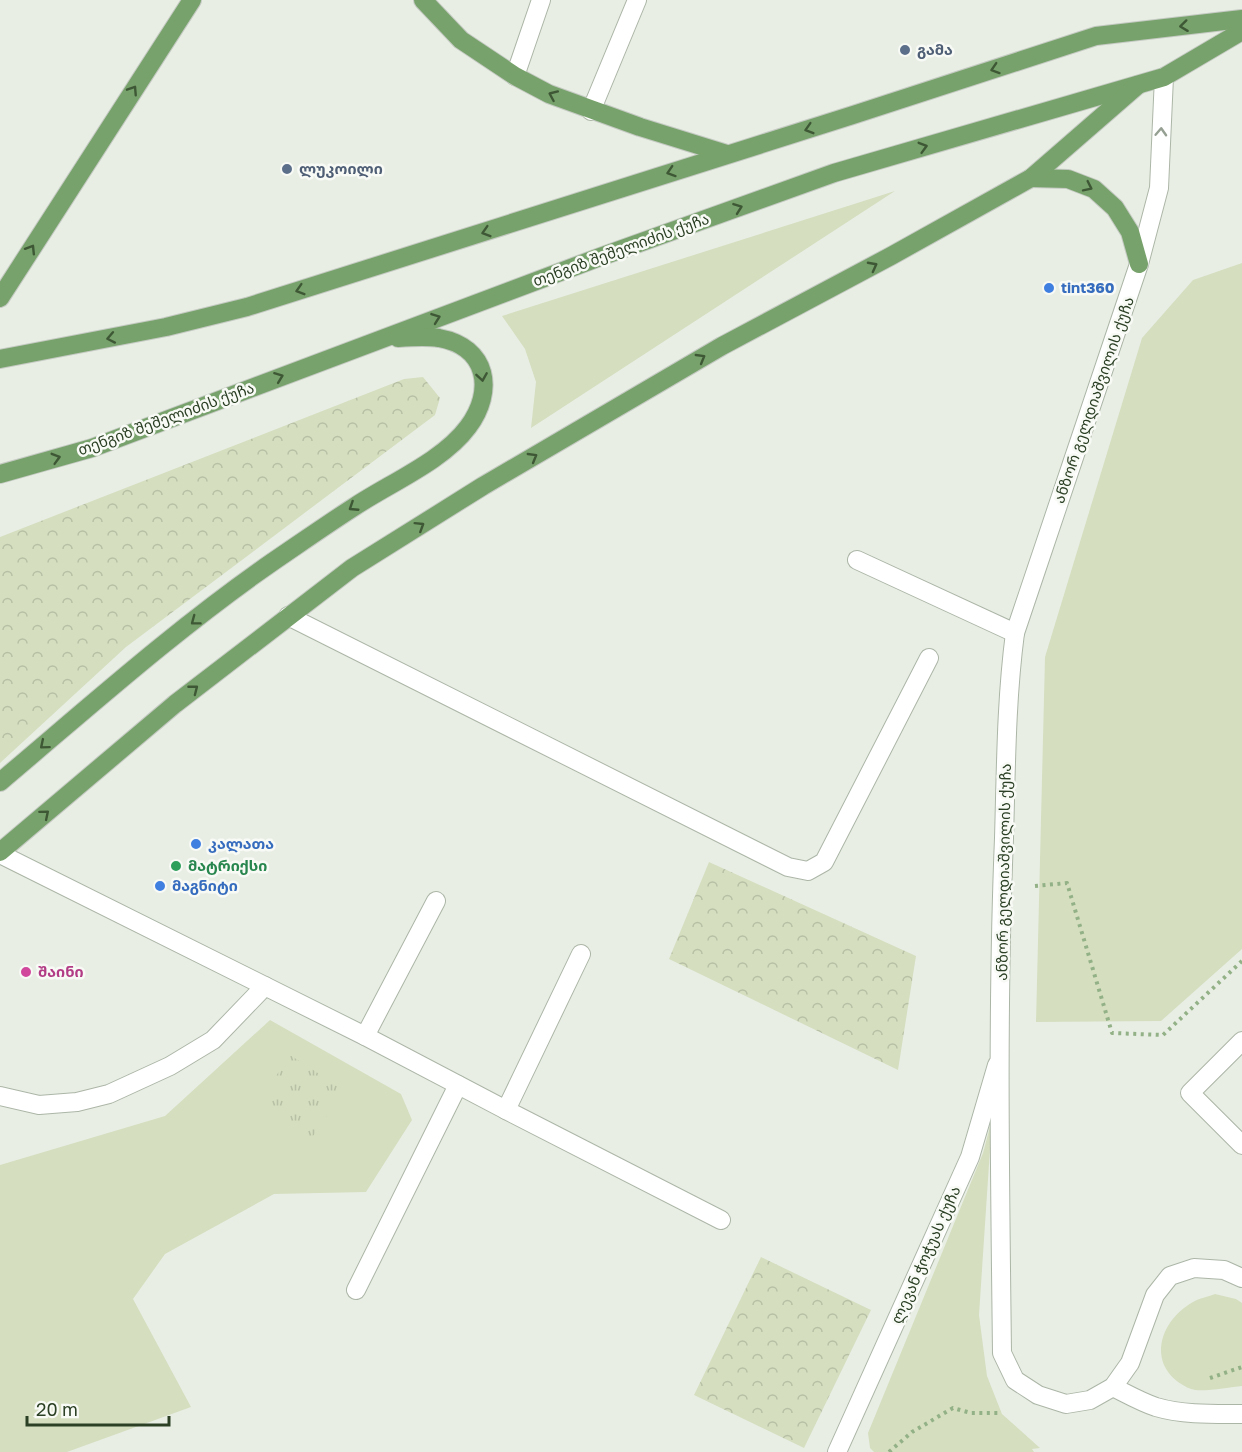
<svg xmlns="http://www.w3.org/2000/svg" width="1242" height="1452" font-family="'Golos Text','Noto Sans Georgian',sans-serif">
	<style>
		.grass { fill: #d5debf }
		.forest { fill: url(#forest-crowns) }
		.park { fill: url(#park-tufts) }
		.lines { fill: none; stroke-linecap: round; stroke-linejoin: round }
		.service-casing { stroke: #acb6a7; stroke-width: 20 }
		.minor-casing { stroke: #acb6a7; stroke-width: 20 }
		.tertiary-casing { stroke: #acb6a7; stroke-width: 20 }
		.primary-casing { stroke: #c4cac2; stroke-width: 20 }
		.path { stroke: #93b186; stroke-width: 4; stroke-dasharray: 3 4.5; stroke-linecap: butt }
		.service { stroke: #fff; stroke-width: 18 }
		.minor { stroke: #fff; stroke-width: 18 }
		.tertiary { stroke: #fff; stroke-width: 18 }
		.primary { stroke: #78a26b; stroke-width: 18 }
		.oneway { stroke: #3e5836 }
		.oneway2 { stroke: #95a092 }
		.service-dot { fill: #5c6f8a; stroke: #f8faf6; stroke-width: 2 }
		.shop-dot { fill: #3f7fe0; stroke: #f8faf6; stroke-width: 2 }
		.leisure-dot { fill: #2e9e5b; stroke: #f8faf6; stroke-width: 2 }
		.hotel-dot { fill: #d1479c; stroke: #f8faf6; stroke-width: 2 }
		.labels { text-anchor: middle; stroke-width: 5; stroke-linejoin: round; paint-order: stroke }
		.service-label { font-size: 15px; font-weight: bold; fill: #4e5e75; stroke: #f8faf6; text-anchor: start }
		.street-label { font-size: 15px; fill: #2b4024; stroke: #f8faf6 }
		.shop-label { font-size: 15px; font-weight: bold; fill: #366cbe; stroke: #f8faf6; text-anchor: start }
		.leisure-label { font-size: 15px; font-weight: bold; fill: #27864d; stroke: #f8faf6; text-anchor: start }
		.hotel-label { font-size: 15px; font-weight: bold; fill: #b23c85; stroke: #f8faf6; text-anchor: start }
	</style>
	<defs>
		<pattern id="forest-crowns" width="20" height="18" patternUnits="userSpaceOnUse" patternTransform="scale(1.5)"><rect width="20" height="18" fill="#d5debf"/><path d="M2 6a3 3 0 1 1 6 0M12 15a3 3 0 1 1 6 0" fill="none" stroke="#b7c0a4"/></pattern>
		<pattern id="park-tufts" width="24" height="20" patternUnits="userSpaceOnUse" patternTransform="scale(1.5)"><rect width="24" height="20" fill="#d5debf"/><path d="M3 7l-1-3M5 7V3M7 7l1-3M15 17l-1-3M17 17v-4M19 17l1-3" fill="none" stroke="#b7c0a4"/></pattern>
	</defs>
	<rect width="100%" height="100%" fill="#e9eee5"/>
	<g class="grass">
		<path d="M895,191L531,428L536,382L525,349L502,316Z"/>
		<path d="M1242,263V949L1161,1021L1036,1022L1045,657L1142,338L1193,280Z"/>
		<path d="M270,1020L401,1094L412,1120L366,1192L274,1194L165,1254L133,1299L191,1407L67,1452H0V1165L165,1116Z"/>
		<path d="M992,1119L979,1315L987,1376L1002,1414L1040,1448L1032,1449L1034,1452H874L870,1448L868,1433L983,1153Z"/>
		<path d="M1215,1294L1236,1299L1242,1303V1386C1230,1387 1200,1393 1191,1389C1146,1370 1156,1323 1193,1302C1199,1298 1208,1297 1215,1294Z"/>
	</g>
	<g class="forest">
		<path d="M423,377L440,398L435,415L126,647L0,763V537L404,379Z"/>
		<path d="M709,862L916,956L898,1070L669,959Z"/>
		<path d="M761,1257L871,1310L804,1448L694,1395Z"/>
	</g>
	<path class="park" d="M290,1055L344,1090L307,1145L254,1109Z"/>
	<g class="lines">
		<g class="service-casing">
			<g id="service">
				<path d="M515,76L541,0"/>
				<path d="M591,111L637,0"/>
				<path d="M857,560L1015,633"/>
				<path d="M288,616L788,867L808,871L824,862L929,658"/>
				<path d="M581,954L506,1110L721,1220"/>
				<path d="M365,1036L436,901"/>
				<path d="M1242,1041L1190,1093L1242,1145"/>
				<path d="M0,1096L39,1105L77,1102L109,1094L170,1066L213,1040L265,986"/>
				<path d="M356,1290L458,1085"/>
				<path d="M1113,1387C1127,1394 1141,1402 1156,1407C1183,1415 1214,1414 1242,1414"/>
			</g>
		</g>
		<g class="minor-casing">
			<g id="minor">
				<path d="M0,854L365,1036L506,1110"/>
				<path d="M837,1452L970,1157L997,1065"/>
			</g>
		</g>
		<g class="tertiary-casing">
			<path id="tertiary" d="M1164,77L1159,188L1139,264L1015,633C1006,701 1006,770 1004,838C997,1009 1000,1181 1002,1353L1015,1380L1038,1395L1066,1404L1090,1400L1113,1387L1130,1363L1155,1295L1170,1276L1194,1268L1224,1270L1242,1278"/>
		</g>
		<g class="primary-casing">
			<g id="primary">
				<path d="M423,0L461,40L515,76L549,94L640,127L727,154"/>
				<path d="M1031,178L1068,179L1094,189L1115,208L1130,232L1139,264"/>
				<path d="M0,298L192,0"/>
				<path d="M0,359L166,327L247,307L853,115L1096,36L1242,19"/>
				<path d="M0,474L92,448L600,257L834,173L1164,77L1242,31"/>
				<path d="M0,782C89,707 176,629 271,563C299,544 326,525 354,507C390,483 443,461 468,427C495,391 488,347 439,338C426,336 412,337 398,338"/>
				<path d="M0,852L175,704L352,568L483,486L722,346L891,256L1031,178L1138,85"/>
			</g>
		</g>
		<g class="path">
			<path d="M1035,886L1067,883L1112,1033L1163,1035L1242,961"/>
			<path d="M1210,1378L1242,1367"/>
			<path d="M889,1452L912,1432L953,1408L971,1413H1000"/>
		</g>
		<use href="#service" class="service"/>
		<use href="#minor" class="minor"/>
		<use href="#tertiary" class="tertiary"/>
		<use href="#primary" class="primary"/>
	</g>
	<defs><path id="oneway-chevron" d="M-2-3.5L2.5 0L-2 3.5" fill="none" stroke-width="1.6" stroke-linecap="round" stroke-linejoin="round" transform="scale(1.5)"/></defs>
	<g class="oneway">
		<use href="#oneway-chevron" transform="translate(1184 26) rotate(173)"/>
		<use href="#oneway-chevron" transform="translate(995 69) rotate(162)"/>
		<use href="#oneway-chevron" transform="translate(133 90) rotate(-57)"/>
		<use href="#oneway-chevron" transform="translate(553 95) rotate(-156)"/>
		<use href="#oneway-chevron" transform="translate(809 129) rotate(163)"/>
		<use href="#oneway-chevron" transform="translate(923 147) rotate(-16)"/>
		<use href="#oneway-chevron" transform="translate(671 172) rotate(162)"/>
		<use href="#oneway-chevron" transform="translate(1088 187) rotate(26)"/>
		<use href="#oneway-chevron" transform="translate(738 208) rotate(-20)"/>
		<use href="#oneway-chevron" transform="translate(486 232) rotate(163)"/>
		<use href="#oneway-chevron" transform="translate(31 249) rotate(-58)"/>
		<use href="#oneway-chevron" transform="translate(873 266) rotate(-28)"/>
		<use href="#oneway-chevron" transform="translate(300 290) rotate(163)"/>
		<use href="#oneway-chevron" transform="translate(436 318) rotate(-20)"/>
		<use href="#oneway-chevron" transform="translate(111 338) rotate(169)"/>
		<use href="#oneway-chevron" transform="translate(701 358) rotate(-30)"/>
		<use href="#oneway-chevron" transform="translate(279 377) rotate(-21)"/>
		<use href="#oneway-chevron" transform="translate(482 377) rotate(81)"/>
		<use href="#oneway-chevron" transform="translate(533 457) rotate(-30)"/>
		<use href="#oneway-chevron" transform="translate(56 458) rotate(-16)"/>
		<use href="#oneway-chevron" transform="translate(353 507) rotate(147)"/>
		<use href="#oneway-chevron" transform="translate(420 526) rotate(-32)"/>
		<use href="#oneway-chevron" transform="translate(195 621) rotate(143)"/>
		<use href="#oneway-chevron" transform="translate(194 689) rotate(-38)"/>
		<use href="#oneway-chevron" transform="translate(44 745) rotate(140)"/>
		<use href="#oneway-chevron" transform="translate(45 814) rotate(-40)"/>
	</g>
	<use class="oneway2" href="#oneway-chevron" transform="translate(1161 132) rotate(-87)"/>
	<g class="service-dot">
		<circle cx="905" cy="50" r="6"/>
		<circle cx="287" cy="169" r="6"/>
	</g>
	<g class="shop-dot">
		<circle cx="1049" cy="288" r="6"/>
		<circle cx="196" cy="844" r="6"/>
		<circle cx="160" cy="886" r="6"/>
	</g>
	<circle class="leisure-dot" cx="176" cy="866" r="6"/>
	<circle class="hotel-dot" cx="26" cy="972" r="6"/>
	<g class="labels">
		<g class="service-label">
			<text x="917" y="55">გამა</text>
			<text x="299" y="174">ლუკოილი</text>
		</g>
		<g class="street-label">
			<text transform="translate(621 250) rotate(-20)" y="5">თენგიზ შეშელიძის ქუჩა</text>
			<text transform="translate(1094 400) rotate(-71)" y="5">ანზორ გელდიაშვილის ქუჩა</text>
			<text transform="translate(166 419) rotate(-20)" y="5">თენგიზ შეშელიძის ქუჩა</text>
			<text transform="translate(1004 872) rotate(-89)" y="5">ანზორ გელდიაშვილის ქუჩა</text>
			<text transform="translate(926 1255) rotate(-66)" y="5">ლევან ჭოჭუას ქუჩა</text>
		</g>
		<g class="shop-label">
			<text x="1061" y="293">tint360</text>
			<text x="208" y="849">კალათა</text>
			<text x="172" y="891">მაგნიტი</text>
		</g>
		<g class="leisure-label">
			<text x="188" y="871">მატრიქსი</text>
		</g>
		<g class="hotel-label">
			<text x="38" y="977">შაინი</text>
		</g>
	</g>
	<path d="M27 1416v9h142v-9" fill="none" stroke="#2b4024" stroke-width="3"/>
	<text x="36" y="1416" font-size="18" fill="#2b4024" stroke="#f8faf6" stroke-width="4.5" paint-order="stroke">20 m</text>
</svg>
